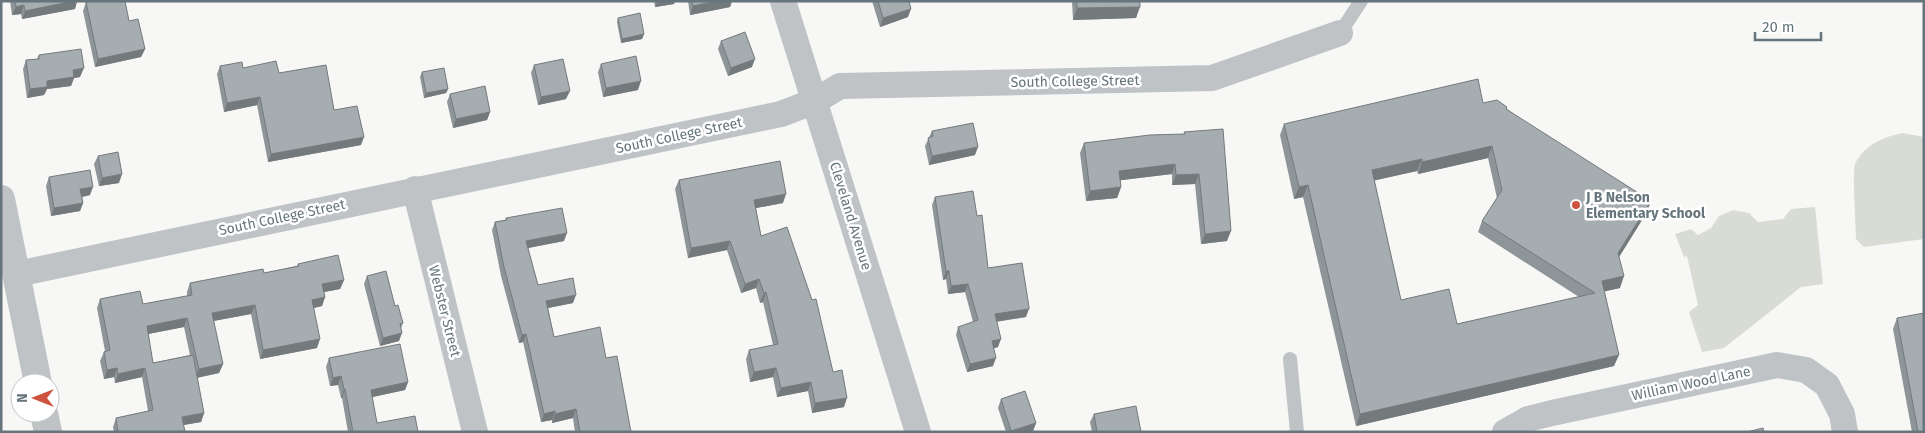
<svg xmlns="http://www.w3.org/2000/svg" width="1925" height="433" font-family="'Fira Sans',sans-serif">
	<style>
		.green { fill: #d8dcd5 }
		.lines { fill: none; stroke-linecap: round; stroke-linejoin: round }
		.service { stroke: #bfc3c6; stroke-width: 14 }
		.minor { stroke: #bfc3c6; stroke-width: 26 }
		.tertiary { stroke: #bfc3c6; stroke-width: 28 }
		.wall { fill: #8e9598; fill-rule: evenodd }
		.shaded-wall { fill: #74797c }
		.building { fill: #a5adb1; stroke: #74797c; fill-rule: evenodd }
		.poi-dot { fill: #cd533f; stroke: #fff; stroke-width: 2 }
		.labels { text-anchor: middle; stroke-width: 5; stroke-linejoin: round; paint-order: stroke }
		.street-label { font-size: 14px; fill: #66757c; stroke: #fff }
		.poi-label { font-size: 14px; font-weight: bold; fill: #66757c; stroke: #fff; text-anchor: start }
	</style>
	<rect width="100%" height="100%" fill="#f7f7f5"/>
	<g class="green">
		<path d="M1903,133L1924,137V239L1864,247L1856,239C1856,227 1852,171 1855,164C1864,145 1883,137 1903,133Z"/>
		<path d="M1815,207L1823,284L1801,287L1724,348L1702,352L1689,312L1698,305L1687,256L1684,257L1675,234L1691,229L1698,235L1711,228L1719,216L1733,210L1749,213L1758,222L1783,219L1791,209Z"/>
	</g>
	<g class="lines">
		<g class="service">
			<path d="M1340,33L1361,1"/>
			<path d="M1290,359L1297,432"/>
		</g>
		<g class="minor">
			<path d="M783,1L918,432"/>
			<path d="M415,189L475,432"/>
			<path d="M17,274L781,114L815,101L840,86L1212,78L1340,33"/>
			<path d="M1505,432L1528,419L1552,413L1777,365L1806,370L1827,385L1842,414L1845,432"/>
		</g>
		<g class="tertiary">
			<path d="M1,199L38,383"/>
			<path d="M44,413L48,432"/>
		</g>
	</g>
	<g class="wall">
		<path d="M10,1H77L75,9L22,19L21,14L12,15Z"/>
		<path d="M654,1H675L674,4L655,7Z"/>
		<path d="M688,1H732L730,7L690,15Z"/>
		<path d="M872,1H909L908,17L880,27Z"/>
		<path d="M1072,1H1140L1136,18L1073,20Z"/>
		<path d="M86,2L129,21L145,49L141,57L95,67L83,11Z"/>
		<path d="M618,18L644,34L642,39L621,43L617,22Z"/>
		<path d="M721,41L752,67L728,76L718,49Z"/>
		<path d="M39,55L80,77L74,78L71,86L47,89L44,95L27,98L23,69L26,60L37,59Z"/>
		<path d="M601,64L638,90L603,97L598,72Z"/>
		<path d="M534,65L566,99L538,105L531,73Z"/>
		<path d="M220,66L243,68L279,73L361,145L268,162L257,105L224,112L217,74Z"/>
		<path d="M422,72L448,89L446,93L424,98L420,77Z"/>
		<path d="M450,94L490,112L487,120L453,128L447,102Z"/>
		<path d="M1507,107V109L1647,212L1619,257L1620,288L1604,291L1614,366L1356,426L1303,197L1294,199L1280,135L1284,124ZM1488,158L1497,198L1482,221L1478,232L1579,297L1457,324L1401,300L1374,180L1417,171L1418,174Z"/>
		<path d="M932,131L975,155L929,165L925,146Z"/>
		<path d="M1184,132L1227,241L1201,244L1195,184L1172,185V174L1120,180L1121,187L1117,198L1086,201L1080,153L1084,143L1184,134Z"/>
		<path d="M98,156L119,183L99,186L94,164Z"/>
		<path d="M49,177L90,195L82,197L83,203L80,211L51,216L46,186Z"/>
		<path d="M679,180L783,203L756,208L761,236L833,372L844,407L812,413L808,391L777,397L773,377L750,382L746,359L749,350L773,345L763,302L760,303L756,288L741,293L727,250L688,258L675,189Z"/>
		<path d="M935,197L977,216L988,268L1026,317L996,322L998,347L993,348V366L967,372L956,335L958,327L973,322L965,292L948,294L946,279L943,280L932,205Z"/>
		<path d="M506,218L564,241L528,248L538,285L573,303L548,308L554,337L606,358L631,432H575L573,418L552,423V420L541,422L523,342L519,343L501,276L492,230L495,222L505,220Z"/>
		<path d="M298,264L344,280L340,289L324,292L325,297L322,306L314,308L317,348L260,359L251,314L213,321L223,364L219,373L197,378L204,413L201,422L183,425L185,432H114L113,427L116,418L148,411L142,377L115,383L114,377L104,379L100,361L104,352L105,351L97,308L100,299L143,304L187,296V292L190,283L264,273L297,266ZM184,327L190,355L153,363L148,334Z"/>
		<path d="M367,276L395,306L403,323L401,328L399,341L380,346L364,284Z"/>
		<path d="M1897,318L1924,432H1912L1893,329Z"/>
		<path d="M329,358L408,382L405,390L372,397L377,423L418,432H348L342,398H341L338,385L330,386L326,367Z"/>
		<path d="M1001,399L1036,423L1033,431L1006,432L998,408Z"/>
		<path d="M1094,414L1141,432H1092L1090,422Z"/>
	</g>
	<g class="shaded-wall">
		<path d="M74,1H77L75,9L22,19L25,11Z"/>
		<path d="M666,1H675L674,4L655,7L657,3Z"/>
		<path d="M717,1H732L730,7L690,15L693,6Z"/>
		<path d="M24,5L21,14L12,15L16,7Z"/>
		<path d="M1140,7L1136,18L1073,20L1077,8Z"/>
		<path d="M911,9L908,17L880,27L883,18Z"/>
		<path d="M644,34L642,39L621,43L622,39Z"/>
		<path d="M145,49L141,57L95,67L98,59Z"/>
		<path d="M755,59L752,67L728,76L731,68Z"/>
		<path d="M84,68L80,77L74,78L71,86L47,89L44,95L27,98L30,89L47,81L73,70Z"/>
		<path d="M641,81L638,90L603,97L606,88Z"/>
		<path d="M448,89L446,93L424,98L426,93Z"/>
		<path d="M570,91L566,99L538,105L541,97Z"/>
		<path d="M260,97L257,105L224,112L227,103Z"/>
		<path d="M490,112L487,120L453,128L456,119Z"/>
		<path d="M364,137L361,145L268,162L271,154Z"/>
		<path d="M1492,146L1488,158L1418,174L1422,162Z"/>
		<path d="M978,147L975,155L929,165L932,156Z"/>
		<path d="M1422,159L1417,171L1368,182L1372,170Z"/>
		<path d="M1175,164L1172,174L1115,181L1119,171Z"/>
		<path d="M122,174L119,183L99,186L102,178Z"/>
		<path d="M1199,174L1195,184L1172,185L1176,175Z"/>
		<path d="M1308,185L1303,197L1294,199L1299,187Z"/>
		<path d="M93,187L90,195L77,198L80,189Z"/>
		<path d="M1121,187L1117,198L1086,201L1090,191Z"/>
		<path d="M786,194L783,203L751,209L754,200Z"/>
		<path d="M1651,201L1647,212L1614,265L1618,253Z"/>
		<path d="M83,203L80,211L51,216L54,208Z"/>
		<path d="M1231,231L1227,241L1201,244L1205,234Z"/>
		<path d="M567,233L564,241L523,249L526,241Z"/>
		<path d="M730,241L727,250L688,258L691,248Z"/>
		<path d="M946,271H949L946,279L943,280Z"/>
		<path d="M1624,276L1620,288L1598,293L1602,281Z"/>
		<path d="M759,279L756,288L741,293L745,284Z"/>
		<path d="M344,280L340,289L319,293L322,284Z"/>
		<path d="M968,284L965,292L948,294L951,286Z"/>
		<path d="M766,292L763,302L760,303L764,293Z"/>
		<path d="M576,295L573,303L543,309L546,301Z"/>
		<path d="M325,297L322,306L309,309L312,300Z"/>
		<path d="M255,305L251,314L208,322L212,313Z"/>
		<path d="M1029,309L1026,317L992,322L995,314Z"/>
		<path d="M187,318L184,327L143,335L147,326Z"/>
		<path d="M402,333L399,341L380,346L383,338Z"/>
		<path d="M526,334L523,342L519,343L522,335Z"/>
		<path d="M320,339L317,348L260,359L263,350Z"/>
		<path d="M1001,339L998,347L989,350L992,341Z"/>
		<path d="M1619,355L1614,366L1356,426L1360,414Z"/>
		<path d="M996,358L993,366L967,372L970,364Z"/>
		<path d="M223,364L219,373L195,378L199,369Z"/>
		<path d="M117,368L114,377L104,379L107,370Z"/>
		<path d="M145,368L142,377L115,383L118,374Z"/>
		<path d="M776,368L773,377L750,382L754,372Z"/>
		<path d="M341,376L338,385L330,386L333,378Z"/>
		<path d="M408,382L405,390L368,398L371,390Z"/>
		<path d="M811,382L808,391L777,397L781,388Z"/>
		<path d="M344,389H345L342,398H341Z"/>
		<path d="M847,398L844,407L812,413L815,403Z"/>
		<path d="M576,409L573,418L552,423L555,414Z"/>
		<path d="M555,411L552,420L541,422L544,414Z"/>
		<path d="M204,413L201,422L178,426L182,417Z"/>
		<path d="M1036,423L1033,431L1011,432V431Z"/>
	</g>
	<g class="building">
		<path d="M15,1H74L25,11L24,5L16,7Z"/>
		<path d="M92,1H125L129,21L138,19L145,49L98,59L86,2Z"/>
		<path d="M656,1H666L657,3Z"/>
		<path d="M692,1H717L693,6Z"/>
		<path d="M878,1H909L911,9L883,18Z"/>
		<path d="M1077,1H1140V7L1077,8Z"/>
		<path d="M640,13L644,34L622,39L618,18Z"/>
		<path d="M745,32L755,59L731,68L721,41Z"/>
		<path d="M81,49L84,68L73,70L74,77L47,81V87L30,89L26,60L39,59V55Z"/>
		<path d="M636,56L641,81L606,88L601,64Z"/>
		<path d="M563,59L570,91L541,97L534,65Z"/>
		<path d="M276,61L279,73L326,65L334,110L357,106L364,137L271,154L260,97L227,103L220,66L242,62L243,68Z"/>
		<path d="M444,68L448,89L426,93L422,72Z"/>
		<path d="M1478,79L1483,103L1497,100L1507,107L1506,109L1651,201L1618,253L1624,276L1602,281L1619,355L1360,414L1308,185L1299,187L1284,124ZM1492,146L1502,190L1482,221L1595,293L1457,324L1449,289L1401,300L1372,170L1422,159V162Z"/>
		<path d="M485,86L490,112L456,119L450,94Z"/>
		<path d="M973,123L978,147L932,156L928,138L933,136L932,131Z"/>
		<path d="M1223,129L1231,231L1205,234L1199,174L1176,175L1175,164L1119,171L1121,187L1090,191L1084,143L1150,135L1185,134L1184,132Z"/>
		<path d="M118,152L122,174L102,178L98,156Z"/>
		<path d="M780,161L786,194L754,200L761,236L787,227L812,300L816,299L833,372L842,370L847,398L815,403L811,382L781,388L776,368L754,372L749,350L778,344L766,292L764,293L759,279L745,284L730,241L691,248L679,180Z"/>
		<path d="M90,170L93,187L80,189L83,203L54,208L49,177Z"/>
		<path d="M973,191L977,216L982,215L988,268L1022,263L1029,307V309L995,314L1001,339L992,341L996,358L970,364L958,327L978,320L968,284L951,286L949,271H946L935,197Z"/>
		<path d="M562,208L567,233L526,241L538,285L573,278L576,295L546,301L554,337L600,327L606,358L617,356L631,432H580L576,409L555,414V411L544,414L526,334L522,335L504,267L495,222L507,220L506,218Z"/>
		<path d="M338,255L344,280L322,284L325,297L312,300L320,339L263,350L255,305L212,313L223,364L199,369L187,318L147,326L153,363L193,355L204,413L182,417L185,432H118L116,418L153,410L145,368L118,374L117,368L107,370L104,352L110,350L100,299L140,291L143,304L192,295L190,283L263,269L264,273L299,266L298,264Z"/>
		<path d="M386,271L395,306L398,305L403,323L400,324L402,333L383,338L367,276Z"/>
		<path d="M1924,313V432H1918L1897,318Z"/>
		<path d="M400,344L408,382L371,390L377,423L415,416L418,432H353L345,389H344L341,376L333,378L329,358Z"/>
		<path d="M1025,391L1036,423L1011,431L1001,399Z"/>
		<path d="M1136,406L1141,432H1097L1094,414Z"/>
		<path d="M1763,428L1764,432H1747Z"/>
	</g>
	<circle class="poi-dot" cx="1576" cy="205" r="5"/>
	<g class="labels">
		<g class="street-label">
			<text transform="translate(1075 81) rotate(-1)" y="5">South College Street</text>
			<text transform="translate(679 135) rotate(-12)" y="5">South College Street</text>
			<text transform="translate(851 216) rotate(73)" y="5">Cleveland Avenue</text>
			<text transform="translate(282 217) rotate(-12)" y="5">South College Street</text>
			<text transform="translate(445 311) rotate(76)" y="5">Webster Street</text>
			<text transform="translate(1691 383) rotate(-12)" y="5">William Wood Lane</text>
		</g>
		<g class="poi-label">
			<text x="1586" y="202">J B Nelson<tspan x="1586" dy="16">Elementary School</tspan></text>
		</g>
	</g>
	<rect width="1925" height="433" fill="none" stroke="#66757c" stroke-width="5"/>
	<g transform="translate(35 398) rotate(270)"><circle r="24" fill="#ffffff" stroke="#c2c8cb"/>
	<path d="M0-4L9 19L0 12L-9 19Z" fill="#cd533f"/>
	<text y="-8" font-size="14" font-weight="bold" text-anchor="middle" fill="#66757c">N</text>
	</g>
	<path d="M1755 32v8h66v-8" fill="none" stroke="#66757c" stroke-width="2.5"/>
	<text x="1762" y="32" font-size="15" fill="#66757c" stroke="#ffffff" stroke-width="4" paint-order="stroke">20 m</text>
</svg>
